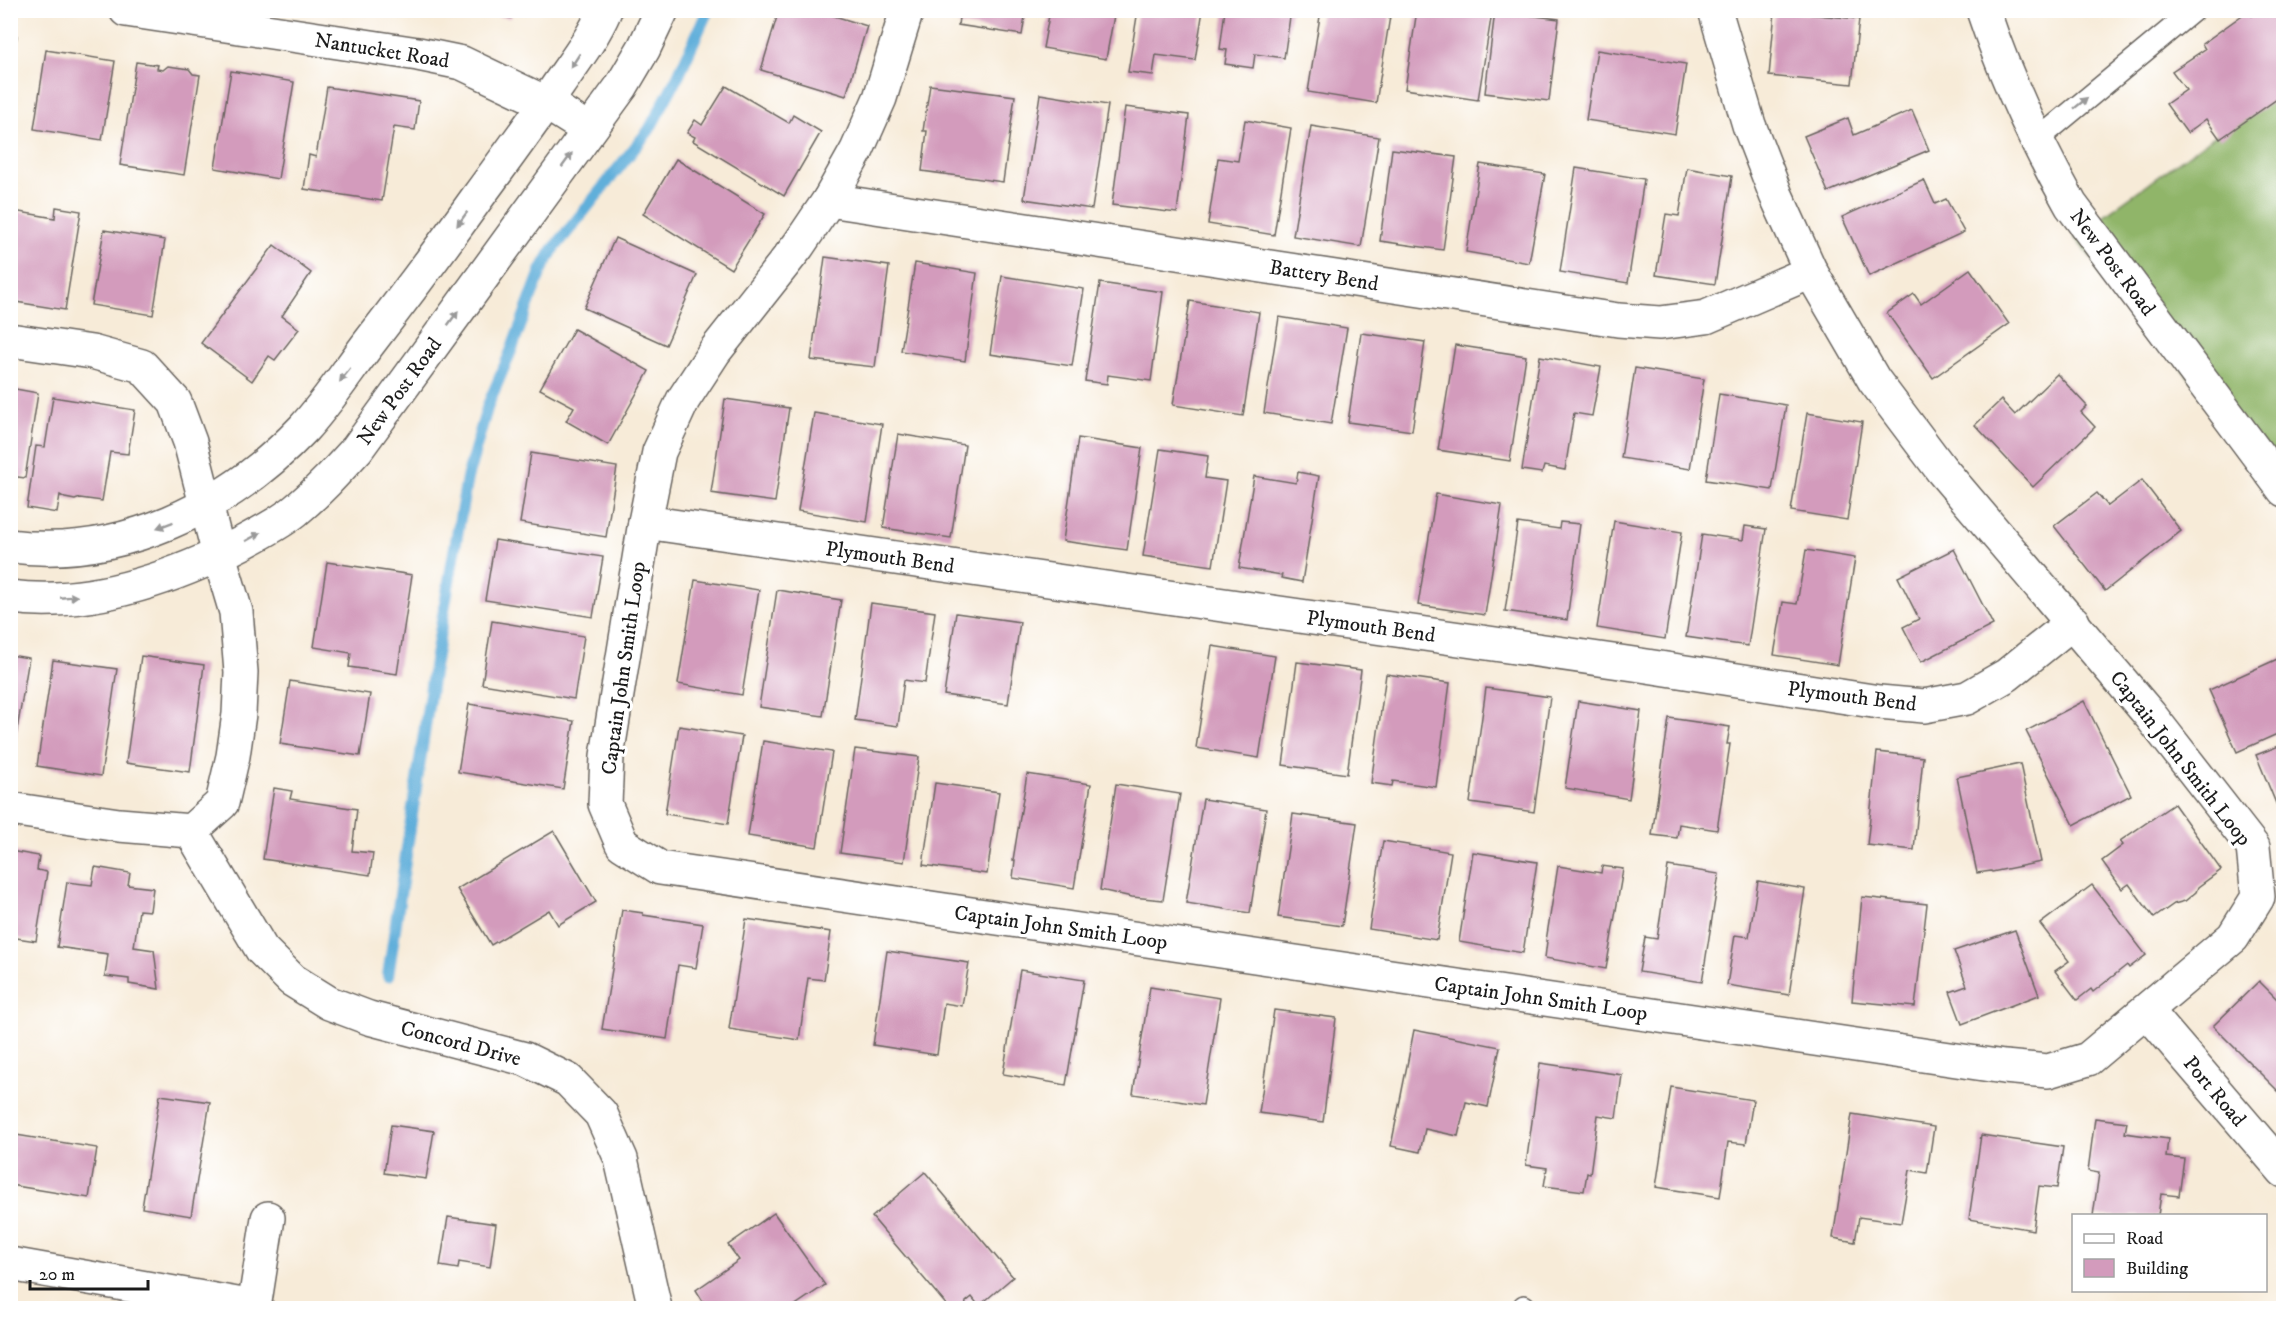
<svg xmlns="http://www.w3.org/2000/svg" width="2294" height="1319" font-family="'IM FELL DW Pica',serif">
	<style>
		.forest { fill: #90b569; stroke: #566842; stroke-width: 1.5 }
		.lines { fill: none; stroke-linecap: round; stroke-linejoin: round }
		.stream { stroke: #60afda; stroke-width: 12 }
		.building { fill: #d39bbc }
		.service-casing { stroke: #69645e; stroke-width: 24 }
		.minor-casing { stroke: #69645e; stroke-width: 36 }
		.service { stroke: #fff; stroke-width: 21 }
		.minor { stroke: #fff; stroke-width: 33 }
		.oneway { fill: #999 }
		.labels { text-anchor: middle; stroke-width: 6; stroke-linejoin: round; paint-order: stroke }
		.street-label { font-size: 21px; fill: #1c1c1c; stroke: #fff }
	</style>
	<rect width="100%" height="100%" fill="#fff"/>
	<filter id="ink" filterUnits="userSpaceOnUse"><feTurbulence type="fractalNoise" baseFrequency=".0167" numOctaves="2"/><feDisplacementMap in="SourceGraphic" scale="12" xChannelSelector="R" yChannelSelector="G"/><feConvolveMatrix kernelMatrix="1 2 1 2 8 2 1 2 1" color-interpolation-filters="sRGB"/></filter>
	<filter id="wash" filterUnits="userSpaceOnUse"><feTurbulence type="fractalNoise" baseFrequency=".008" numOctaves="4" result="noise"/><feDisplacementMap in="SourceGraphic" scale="24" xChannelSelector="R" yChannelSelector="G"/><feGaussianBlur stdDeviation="1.35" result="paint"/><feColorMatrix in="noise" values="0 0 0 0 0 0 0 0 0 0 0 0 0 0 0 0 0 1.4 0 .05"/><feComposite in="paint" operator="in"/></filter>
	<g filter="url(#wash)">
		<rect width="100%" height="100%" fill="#f7ebd8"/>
		<path class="forest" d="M2283,87V493L2074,237Z"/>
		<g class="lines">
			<path class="stream" d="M388,976L433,673L467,478L488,405L511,351L541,271L552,251L649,130L678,76L708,10"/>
		</g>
		<g id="blocks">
			<g class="building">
				<path d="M455,10H512L511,18L482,14L478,17L457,13Z"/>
				<path d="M779,10H815L867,26L846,96L761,70Z"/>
				<path d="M960,10H1026L1022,35L958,25Z"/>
				<path d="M1050,10H1115L1106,59L1043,48Z"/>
				<path d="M1138,10H1203L1195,60L1156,55L1153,75L1128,72Z"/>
				<path d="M1225,10H1291L1284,58L1255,54L1253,68L1225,64L1227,50L1220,49Z"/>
				<path d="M1321,10H1391L1376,103L1308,92Z"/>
				<path d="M1417,10L1492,12L1478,100L1405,89Z"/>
				<path d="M2259,10H2284V94L2220,139L2206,119L2187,133L2166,104L2186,90L2172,71L2205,49L2202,44L2248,11L2252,16Z"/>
				<path d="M1495,11L1559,19L1549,101L1485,93Z"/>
				<path d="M1775,11L1859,19L1852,84L1769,76Z"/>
				<path d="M10,35L17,36L12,68H10Z"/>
				<path d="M46,50L115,61L102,140L34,129Z"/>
				<path d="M1597,50L1686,64L1675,134L1586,120Z"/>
				<path d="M136,62L158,65L157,69L163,70L168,66L189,69L193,74L200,75L184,175L120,165Z"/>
				<path d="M231,71L294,82L278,179L215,168Z"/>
				<path d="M930,85L1015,96L1003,182L922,171L927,131H923Z"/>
				<path d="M726,86L789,123L793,115L821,132L784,196L693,141L695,137L687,133L695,120L702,125Z"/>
				<path d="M327,87L419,101L415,130L394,127L382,201L304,189L309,155L316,157Z"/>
				<path d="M1040,94L1108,105L1092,209L1024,199Z"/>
				<path d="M1125,107L1189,115L1177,213L1112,205Z"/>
				<path d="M1912,110L1929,150L1828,192L1804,136L1848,118L1854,135Z"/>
				<path d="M1245,120L1291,128L1274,235L1208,224L1218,158L1238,161Z"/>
				<path d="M1311,126L1379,137L1361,247L1293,236Z"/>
				<path d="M1392,149L1456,157L1443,250L1380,241Z"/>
				<path d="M676,159L765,214L731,269L643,214Z"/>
				<path d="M1480,164L1545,174L1529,263L1466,252Z"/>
				<path d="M1576,168L1644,179L1628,283L1560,272Z"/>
				<path d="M1687,168L1732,176L1715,284L1656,275L1666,214L1679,216Z"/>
				<path d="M1924,180L1935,204L1946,199L1964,232L1869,276L1842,217Z"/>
				<path d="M56,207L81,211L65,310L10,301V229L14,211L55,218Z"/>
				<path d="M104,230L165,240L153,315L91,305Z"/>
				<path d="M615,238L697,275L666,345L584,308Z"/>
				<path d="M274,245L311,273L282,316L299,329L275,360L269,356L252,381L201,343Z"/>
				<path d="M825,257L889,266L875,367L811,360Z"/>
				<path d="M915,263L977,273L965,361L901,351Z"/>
				<path d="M1970,269L2009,324L1933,378L1887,313L1914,294L1921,304Z"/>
				<path d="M1002,276L1084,289L1072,366L990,354Z"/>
				<path d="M1100,283L1163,292L1151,381L1108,375L1107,384L1085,381Z"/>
				<path d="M1190,301L1259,312L1243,416L1173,405Z"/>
				<path d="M1279,317L1347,328L1331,424L1264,413Z"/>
				<path d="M574,329L649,371L608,445L566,421L574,407L540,389Z"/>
				<path d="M1361,333L1425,342L1412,431L1348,422Z"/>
				<path d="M1455,345L1526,356L1510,461L1438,450Z"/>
				<path d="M1540,356L1601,367L1592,416L1574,413L1565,470L1544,466L1542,473L1522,470Z"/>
				<path d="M1635,368L1704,379L1690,469L1621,458Z"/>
				<path d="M2057,374L2087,406L2081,412L2095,427L2033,487L1975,425L2001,400L2015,415Z"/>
				<path d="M10,388L38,393L25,478L10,476Z"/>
				<path d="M1719,394L1786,405L1772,490L1706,480Z"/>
				<path d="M53,397L135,410L128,454L110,452L102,501L80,498L75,500L65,498L60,495L57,513L27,508L36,446L45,447Z"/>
				<path d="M725,399L789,408L775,502L711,493Z"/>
				<path d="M814,413L882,424L867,522L798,511Z"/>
				<path d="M1807,413L1862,422L1847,520L1791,511Z"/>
				<path d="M898,434L965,445L951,538L883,528Z"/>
				<path d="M1078,438L1142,448L1127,550L1063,541Z"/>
				<path d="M1160,449L1208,456L1205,478L1226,481L1213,566L1143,556Z"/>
				<path d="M531,453L617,467L606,537L520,523Z"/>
				<path d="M1298,472L1319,476L1302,582L1281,578L1282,575L1239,568L1254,476L1296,483Z"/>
				<path d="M2142,480L2181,531L2105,591L2054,526L2097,493L2108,506Z"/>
				<path d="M1436,494L1502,505L1485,615L1418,605Z"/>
				<path d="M1614,521L1682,532L1665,639L1597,628Z"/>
				<path d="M1560,522L1580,524L1567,620L1505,611L1518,523L1559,529Z"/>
				<path d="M1745,526L1766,529L1748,646L1686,637L1702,534L1743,540Z"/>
				<path d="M495,540L603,557L593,617L485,600Z"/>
				<path d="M1954,549L1993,625L1921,662L1903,627L1919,619L1898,577Z"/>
				<path d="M1806,550L1855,558L1838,665L1774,655L1783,602L1797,604Z"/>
				<path d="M327,562L412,575L397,674L349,667L351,653L314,647Z"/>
				<path d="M695,580L759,590L742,695L678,684Z"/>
				<path d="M777,590L841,600L823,716L759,707Z"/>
				<path d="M871,603L935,612L925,683L904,680L898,726L855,720Z"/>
				<path d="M956,613L1020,622L1008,704L944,695Z"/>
				<path d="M492,621L584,636L574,699L482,684Z"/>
				<path d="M1212,646L1275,656L1259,758L1196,748Z"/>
				<path d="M10,655L29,658L12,760H10Z"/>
				<path d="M141,656L204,665L190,772L126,763Z"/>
				<path d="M2284,656V731L2237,752L2209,690Z"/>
				<path d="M53,660L117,669L101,776L37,766Z"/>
				<path d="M1297,662L1361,670L1347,774L1283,765Z"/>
				<path d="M1386,674L1450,683L1436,787L1393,781L1392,786L1371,783Z"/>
				<path d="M290,681L370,694L360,756L280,744Z"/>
				<path d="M1486,688L1550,697L1534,812L1470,803Z"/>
				<path d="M1578,701L1641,711L1629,799L1565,788Z"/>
				<path d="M2084,701L2131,795L2074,825L2026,731Z"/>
				<path d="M469,704L574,721L563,789L458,772Z"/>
				<path d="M1669,718L1730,727L1727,744H1730L1717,830L1679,824L1677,838L1652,835Z"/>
				<path d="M679,726L742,736L728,824L665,814Z"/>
				<path d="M763,741L832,752L817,847L748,836Z"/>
				<path d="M2284,744V812L2280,813L2256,755Z"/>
				<path d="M855,749L919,757L904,862L840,853Z"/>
				<path d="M1877,752L1923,757L1914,850L1867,845Z"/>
				<path d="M2020,764L2041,862L1992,872L1991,871L1977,873L1957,777Z"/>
				<path d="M1027,774L1091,784L1074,888L1013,878L1015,860H1013Z"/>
				<path d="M935,783L999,792L987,874L923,865Z"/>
				<path d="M1116,784L1180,794L1163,900L1132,897L1100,890Z"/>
				<path d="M274,788L292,791L290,799L357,809L352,851L373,853L370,875L263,859Z"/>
				<path d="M1203,799L1266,809L1250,913L1186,903Z"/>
				<path d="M2174,804L2221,870L2198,887L2196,892L2185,901L2174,904L2154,918L2129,884L2122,889L2102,861L2123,845L2120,841Z"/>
				<path d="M1293,814L1357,823L1342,926L1278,917Z"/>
				<path d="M554,831L596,902L558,925L549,910L491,945L457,889Z"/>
				<path d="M1383,841L1451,852L1437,940L1369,929Z"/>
				<path d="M10,851L39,856L37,870L47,872L36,941L10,937Z"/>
				<path d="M1473,852L1537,862L1523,953L1459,942Z"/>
				<path d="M1558,866L1601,873L1602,866L1623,869L1606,969L1545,958L1547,941H1546Z"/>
				<path d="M1668,866L1719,874L1702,982L1639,972L1645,937L1657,939Z"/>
				<path d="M95,867L130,873L128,885L153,888L150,911L139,910L134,947L154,950L159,989L129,984V979L105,976L108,954L57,947L67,882L92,885Z"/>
				<path d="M1758,881L1805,889L1789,995L1727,985L1735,935L1749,937Z"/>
				<path d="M2092,885L2146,955L2129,968L2127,965L2093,992L2091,989L2077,1000L2055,971L2069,961L2040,924Z"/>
				<path d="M1862,897L1927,904L1915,1007L1852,1001Z"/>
				<path d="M622,910L643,913V915L703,924L696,968L678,965L667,1039L602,1029Z"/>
				<path d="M746,919L831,932L824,980L808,978L799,1040L729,1029Z"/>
				<path d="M2015,930L2039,995L1962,1024L1950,992L1967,986L1954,951Z"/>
				<path d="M887,951L969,963L962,1006L944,1003L937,1055L873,1045Z"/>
				<path d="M1020,970L1084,980L1066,1085L1003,1074Z"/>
				<path d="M2259,981L2284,1006V1097L2213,1026Z"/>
				<path d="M1150,987L1220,998L1203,1105L1133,1094Z"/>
				<path d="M1274,1010L1336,1018L1323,1122L1259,1113Z"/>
				<path d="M1414,1030L1500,1047L1488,1107L1466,1102L1458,1136L1425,1129L1420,1152L1391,1146Z"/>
				<path d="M1540,1063L1622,1075L1616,1118L1598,1115L1590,1174L1587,1173L1584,1191L1544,1186L1547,1168L1526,1165Z"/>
				<path d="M1671,1087L1753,1100L1746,1144L1728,1142L1720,1197L1656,1187Z"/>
				<path d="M160,1095L210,1102L191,1216L142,1208Z"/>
				<path d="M1852,1114L1934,1127L1927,1173L1910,1170L1901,1223L1859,1217L1855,1242L1833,1238Z"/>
				<path d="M2095,1118L2127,1122L2125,1133L2168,1139L2166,1157L2184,1159L2179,1196L2161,1194L2158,1216H2093L2099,1173L2088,1171Z"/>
				<path d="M391,1125L434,1131L426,1179L384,1173Z"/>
				<path d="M10,1134L97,1148L89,1198L10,1185Z"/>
				<path d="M1981,1135L2063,1147L2057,1188L2039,1186L2033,1230L1969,1219Z"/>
				<path d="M925,1172L1013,1277L979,1306L972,1297L966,1302L965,1308H949L872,1217Z"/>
				<path d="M774,1213L825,1285L791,1308H707L696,1290L739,1260L728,1245Z"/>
				<path d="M448,1217L496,1224L490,1267L459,1262L458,1269L440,1266Z"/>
			</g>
		</g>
	</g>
	<g filter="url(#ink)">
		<use href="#blocks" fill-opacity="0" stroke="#69645e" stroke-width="1.5"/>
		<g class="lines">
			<g class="service-casing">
				<g id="service">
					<path d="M2036,141L2194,10"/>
					<path d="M1524,1306L1526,1308"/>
				</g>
			</g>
			<g class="minor-casing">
				<g id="minor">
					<path d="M126,10L418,54L462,63L546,103L589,130"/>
					<path d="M907,10L880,98L857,150L829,200L798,246L715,351L683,400L659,452L645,522L607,756L605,804L622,844L660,868L2004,1067L2048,1071L2088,1059L2233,937L2258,897L2253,847L2150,715L1941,469L1874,380L1811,272L1776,195L1749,125L1715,10"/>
					<path d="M1983,10C2006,79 2036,143 2071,205L2284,490"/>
					<path d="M829,200L1618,320L1660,323L1706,317L1811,272"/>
					<path d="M10,340L92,352L142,366L175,402L190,442L219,555L236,612L241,672L239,714L233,756L222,803L191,831L119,825L10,809"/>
					<path d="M645,522L1634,664L1879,702L1924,706L1967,698L2007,675L2073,622"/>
					<path d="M10,546C120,560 228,508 303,429C327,403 347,372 369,343C406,295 442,247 477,198C505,160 533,122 559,84C575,61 594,36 605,10"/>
					<path d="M10,597C91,608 174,578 244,542C261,533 280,523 295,511C318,492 337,471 357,449L621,87L644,48L662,10"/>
					<path d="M191,831L262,950L292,980L329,1003L369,1018L525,1059L568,1080L601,1114L621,1159L655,1308"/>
					<path d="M2147,1011L2284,1171"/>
					<path d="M10,1264L254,1307"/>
					<path d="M254,1308L268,1218"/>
				</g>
			</g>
			<use href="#service" class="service"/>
			<use href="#minor" class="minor"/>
		</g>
		<defs><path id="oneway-solid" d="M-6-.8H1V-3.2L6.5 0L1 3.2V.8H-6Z" transform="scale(1.5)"/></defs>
		<g class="oneway">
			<use href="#oneway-solid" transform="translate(575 61) rotate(123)"/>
			<use href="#oneway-solid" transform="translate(2081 103) rotate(-39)"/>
			<use href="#oneway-solid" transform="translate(567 160) rotate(-54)"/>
			<use href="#oneway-solid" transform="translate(462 219) rotate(126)"/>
			<use href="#oneway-solid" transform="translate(453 318) rotate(-54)"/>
			<use href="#oneway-solid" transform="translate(345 375) rotate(128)"/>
			<use href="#oneway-solid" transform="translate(165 525) rotate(160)"/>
			<use href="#oneway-solid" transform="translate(253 537) rotate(-29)"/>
			<use href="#oneway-solid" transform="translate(69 597) rotate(-5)"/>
		</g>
	</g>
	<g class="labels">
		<g class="street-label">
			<text transform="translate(382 50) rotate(9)" y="7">Nantucket Road</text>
			<text transform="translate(2113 262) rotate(53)" y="7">New Post Road</text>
			<text transform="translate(1324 275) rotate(9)" y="7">Battery Bend</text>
			<text transform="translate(399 391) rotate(-54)" y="7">New Post Road</text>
			<text transform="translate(890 557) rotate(8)" y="7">Plymouth Bend</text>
			<text transform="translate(1371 626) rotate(8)" y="7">Plymouth Bend</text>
			<text transform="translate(623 668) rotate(-82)" y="7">Captain John Smith Loop</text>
			<text transform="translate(1852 696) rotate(7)" y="7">Plymouth Bend</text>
			<text transform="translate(2181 758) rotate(52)" y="7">Captain John Smith Loop</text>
			<text transform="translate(1061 927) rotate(8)" y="7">Captain John Smith Loop</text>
			<text transform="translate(1541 998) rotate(8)" y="7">Captain John Smith Loop</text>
			<text transform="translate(461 1043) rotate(15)" y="7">Concord Drive</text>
			<text transform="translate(2215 1091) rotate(50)" y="7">Port Road</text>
		</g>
	</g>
	<rect width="2294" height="1319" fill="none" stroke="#fff" stroke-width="36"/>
	<rect x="2072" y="1214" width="195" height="78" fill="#ffffff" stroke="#a4a4a4" stroke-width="1.5"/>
	<rect x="2084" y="1234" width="30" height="9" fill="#ffffff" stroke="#a4a4a4" stroke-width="1.5"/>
	<text x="2126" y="1244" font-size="18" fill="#1c1c1c">Road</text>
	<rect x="2084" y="1259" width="30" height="18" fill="#d39bbc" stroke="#a4a4a4" stroke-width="1.5"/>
	<text x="2126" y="1274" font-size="18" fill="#1c1c1c">Building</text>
	<path d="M30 1280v9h118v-9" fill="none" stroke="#1c1c1c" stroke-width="3"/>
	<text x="39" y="1280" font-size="18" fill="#1c1c1c" stroke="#ffffff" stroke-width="4.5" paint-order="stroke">20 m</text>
</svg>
